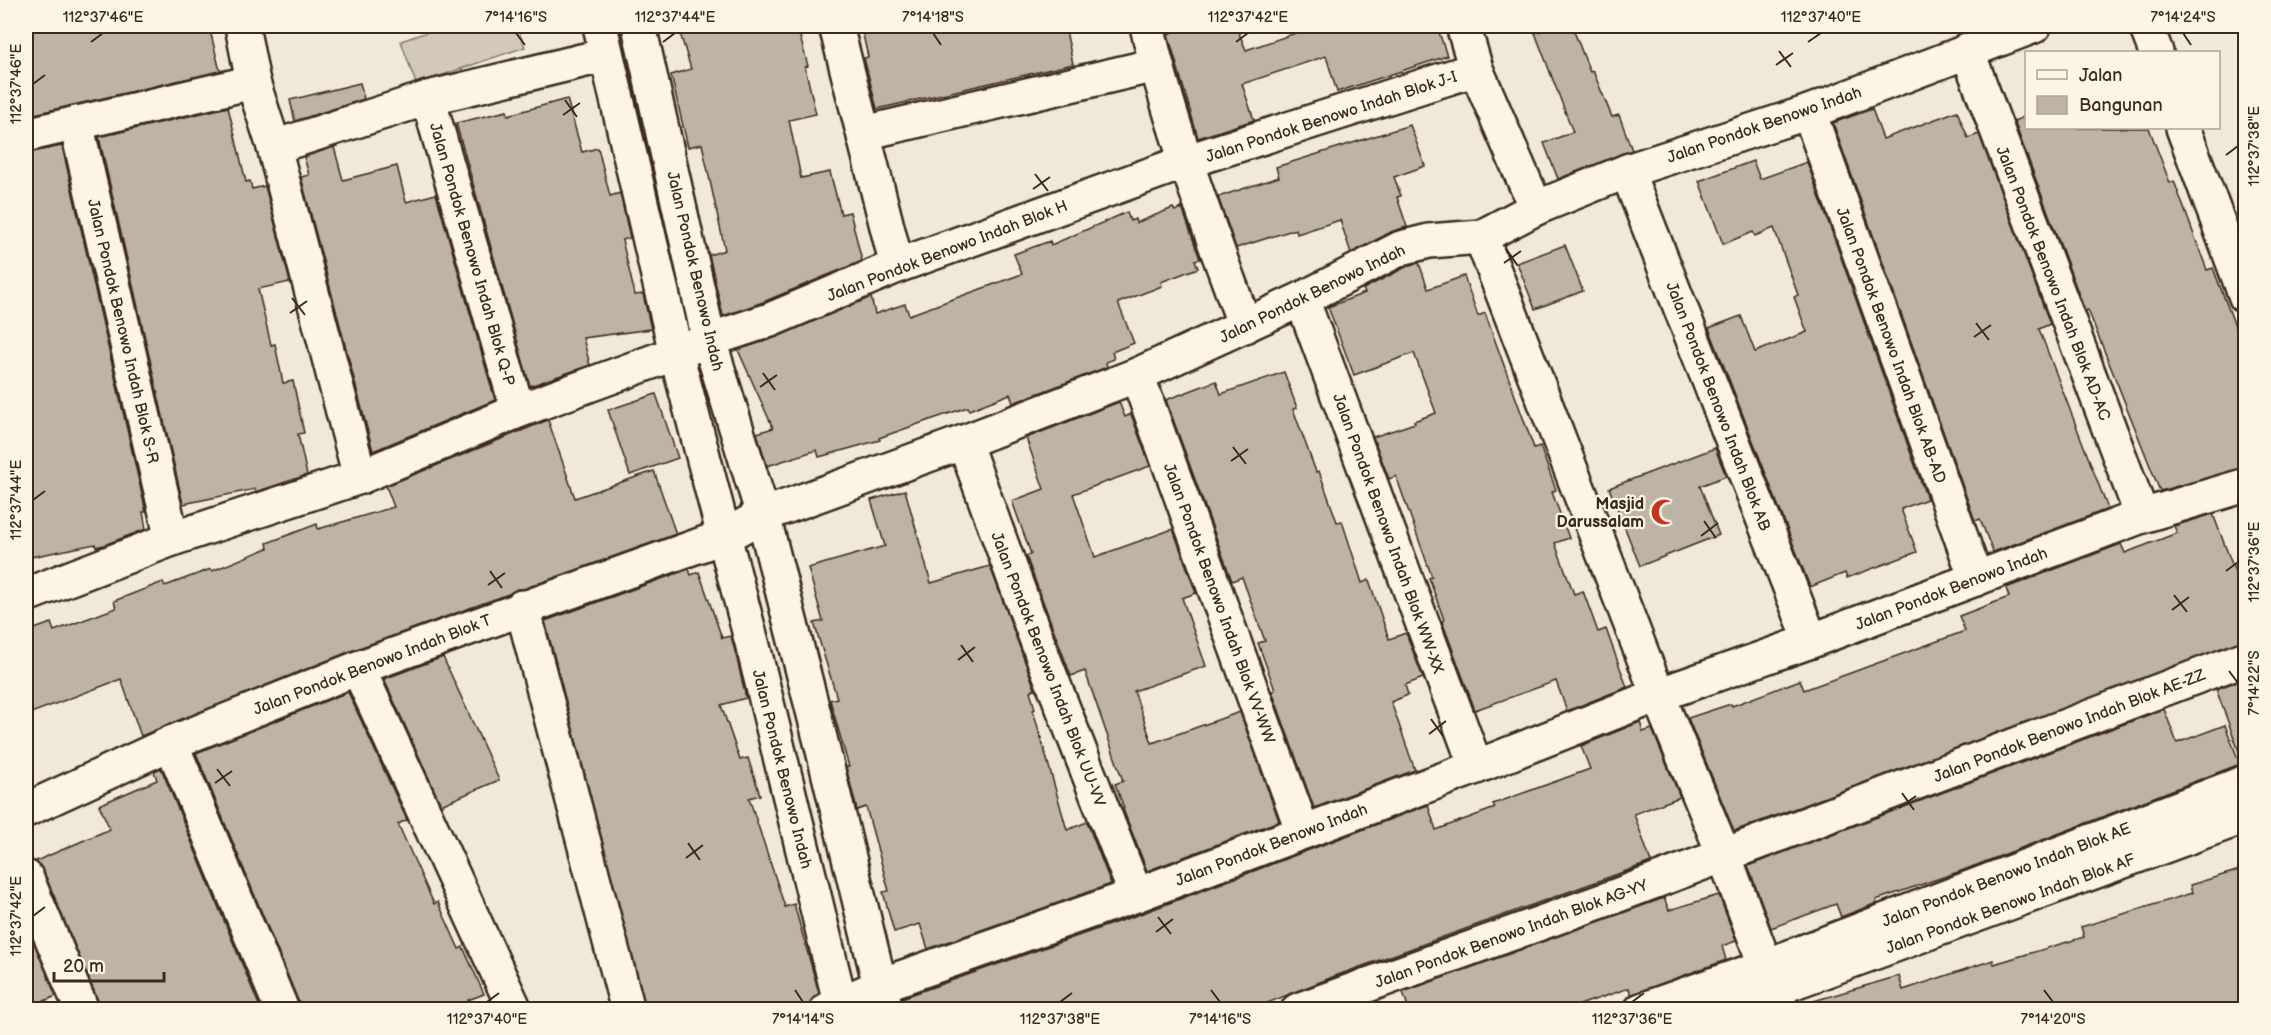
<svg xmlns="http://www.w3.org/2000/svg" width="2271" height="1035" font-family="'Balsamiq Sans',sans-serif">
	<style>
		.green { fill: #d2c9ba; stroke: #867a6c; stroke-width: 1.5 }
		.building { fill: #beb3a4; stroke: #3b2a1e; stroke-width: 1.5 }
		.lines { fill: none; stroke-linecap: round; stroke-linejoin: round }
		.minor-casing { stroke: #3b2a1e; stroke-width: 38 }
		.minor { stroke: #fcf5e5; stroke-width: 33 }
		.ticks { fill: none; stroke: #3b2a1e; stroke-width: 2 }
		.labels { text-anchor: middle; stroke-width: 4.5; stroke-linejoin: round; paint-order: stroke }
		.street-label { font-size: 16px; fill: #3b2a1e; stroke: #fcf5e5 }
		.poi-label { font-size: 16px; font-weight: bold; fill: #3b2a1e; stroke: #fcf5e5; text-anchor: end }
		.neatline { fill: none; stroke: #3b2a1e; stroke-width: 2 }
		.ticks-label { font-size: 15px; text-anchor: middle; fill: #3b2a1e }
	</style>
	<rect width="100%" height="100%" fill="#f0e9d9"/>
	<filter id="ink" filterUnits="userSpaceOnUse"><feTurbulence type="fractalNoise" baseFrequency=".0167" numOctaves="2"/><feDisplacementMap in="SourceGraphic" scale="12" xChannelSelector="R" yChannelSelector="G"/><feConvolveMatrix kernelMatrix="1 2 1 2 8 2 1 2 1" color-interpolation-filters="sRGB"/></filter>
	<g filter="url(#ink)">
		<path class="green" d="M445,26H517L525,47L416,84L401,41Z"/>
		<g class="building">
			<path d="M26,26H209L220,71L26,116Z"/>
			<path d="M705,26H797L808,66L805,67L816,114L789,120L801,178L830,172L841,214L850,212L862,261L763,302L723,316L709,255L725,250L702,144L688,147L671,75L691,69L680,33Z"/>
			<path d="M861,26H1065L1073,64L877,109L864,58L868,57Z"/>
			<path d="M1190,26H1236L1246,50L1316,26H1437L1447,56L1337,92L1326,56L1242,84L1254,120L1198,138L1168,34Z"/>
			<path d="M1555,26H1572L1590,72L1593,71L1612,117L1619,115L1632,150L1558,179L1544,143L1573,132L1535,33Z"/>
			<path d="M360,83L364,99L295,121L290,100Z"/>
			<path d="M567,99L582,152L598,148L610,196L620,193L630,238L622,240L635,295L643,294L651,329L583,338L590,365L530,386L456,123L507,111L508,115Z"/>
			<path d="M228,107L246,182L250,181L252,189L265,186L290,282L258,289L271,345L275,344L283,383L293,381L304,433L298,434L307,475L256,492L255,489L183,504L99,137Z"/>
			<path d="M1872,109L1883,139L1957,111L1968,138L1979,134L2050,324L2039,329L2108,509L1993,552L1980,519L1975,521L1833,123Z"/>
			<path d="M2026,116V128H2149L2170,183L2174,181L2207,270L2213,268L2246,355V467L2160,491L2088,310L2085,311L2014,121Z"/>
			<path d="M1410,125L1425,166L1394,177L1401,196L1397,197L1407,227L1393,231L1351,253L1340,220L1297,234L1296,229L1236,248L1218,197L1279,177L1276,167Z"/>
			<path d="M62,146L146,512H143L146,529L104,545L96,547L95,544L26,558V153Z"/>
			<path d="M334,147L343,180L397,166L406,202L436,194L495,400L373,451L301,177L309,175L304,157Z"/>
			<path d="M1753,161L1760,179L1807,162L1927,499L1901,509L1917,552L1847,578L1845,573L1810,587L1709,328L1741,316L1755,352L1807,332L1794,297L1798,295L1774,228L1755,236L1753,232L1723,244L1699,181Z"/>
			<path d="M1173,208L1175,211L1182,208L1200,259L1195,260L1198,268L1161,282L1162,286L1118,303L1134,343L1112,352L1114,359L1106,362L1107,367L1013,403L1010,394L969,410L968,407L924,422L879,438L880,440L819,457L817,450L767,466L757,433L773,428L738,350L777,337L871,297L875,314L905,304L909,315L1022,274L1014,254L1050,241L1051,245L1127,212L1130,221L1135,219L1136,223Z"/>
			<path d="M1565,245L1583,291L1535,309L1517,263Z"/>
			<path d="M1419,263L1428,289L1464,276L1478,316L1485,313L1534,448L1540,446L1556,490L1552,492L1569,538L1555,543L1574,594L1583,591L1598,632L1606,629L1627,687L1567,711L1556,681L1475,710L1442,621L1444,620L1429,578L1432,577L1396,476L1389,479L1373,437L1415,423L1414,421L1436,413L1414,353L1354,375L1328,307L1365,293L1363,289L1408,266Z"/>
			<path d="M1284,372L1297,408L1293,409L1316,472L1319,471L1337,522L1342,521L1362,583L1369,580L1389,639L1406,633L1423,678L1405,685L1408,695L1391,702L1415,770L1314,808L1272,691L1275,690L1258,643L1265,641L1242,577L1232,581L1166,400L1216,381L1221,394Z"/>
			<path d="M656,394L678,458L630,475L608,410Z"/>
			<path d="M1119,402L1125,417L1131,414L1150,466L1073,494L1095,557L1173,529L1196,593L1182,598L1206,666L1134,691L1152,743L1240,712L1279,821L1147,871L1123,809L1124,808L1115,784L1123,781L1085,671L1071,676L1026,556L1031,554L1012,501L1044,489L1026,438Z"/>
			<path d="M548,420L575,498L654,471L676,534L523,589H517L509,594L351,651L141,736L121,679L26,715V632L51,623L54,631L116,608L114,601L163,582L165,586L211,569L212,571L268,548L267,543L317,524L318,529L394,507L386,486Z"/>
			<path d="M1715,448L1726,476L1700,486L1719,535L1640,566L1609,488Z"/>
			<path d="M905,490L931,583L990,566L1035,689L1030,691L1035,709L1033,710L1067,830L1087,822L1111,884L928,949L920,924L894,932L883,892L889,891L866,807L857,810L846,767H849L830,700L837,698L814,623L823,621L808,568L885,546L871,500Z"/>
			<path d="M2213,514L2246,601V640L1734,831L1688,718L1731,704L1732,706L1800,680L1804,690L1965,631L1959,616L2009,597L2006,588L2121,544L2125,553L2177,533L2174,526Z"/>
			<path d="M689,569L691,575L699,572L722,638L731,636L737,659L746,698L721,705L740,760L748,758L760,795L749,798L785,907L794,904L819,993L812,999L809,1006L797,1010H646L545,621Z"/>
			<path d="M443,657L499,780L441,805L384,679Z"/>
			<path d="M2246,678V760H2242L2216,689Z"/>
			<path d="M348,692L407,820L398,824L434,904L438,902L459,949L463,947L484,994L468,1000L472,1010H300L299,1003L196,753Z"/>
			<path d="M2164,709L2177,743L2225,725L2240,764L1961,871L1876,900L1877,903L1841,917L1836,904L1771,928L1748,866Z"/>
			<path d="M1640,722L1643,732L1652,729L1680,797L1634,814L1651,862L1335,976L1250,1010H904L902,998L1143,913L1428,805L1436,830L1495,808L1493,804L1590,769L1581,746Z"/>
			<path d="M161,768L261,1010H100L99,1003L43,870L36,861L110,829L99,805L157,780L154,771Z"/>
			<path d="M2246,868V1004L2226,1010H1811L1810,1002L1899,976L1903,990L1993,960L1994,964L2084,937L2081,927L2192,893L2190,885Z"/>
			<path d="M1719,895L1736,941L1722,946L1726,960L1631,995L1629,988L1565,1010H1409L1403,992L1664,898L1669,910Z"/>
			<path d="M26,924L56,996L26,1009Z"/>
		</g>
		<g class="lines">
			<g class="minor-casing">
				<g id="minor">
					<path d="M242,26L253,82L274,147L360,477"/>
					<path d="M600,26L676,353L755,654L842,1010"/>
					<path d="M639,26L709,340L763,515L820,738L886,1010"/>
					<path d="M836,26L897,266"/>
					<path d="M1147,26C1171,129 1209,227 1245,326"/>
					<path d="M1463,26L1476,69L1536,208"/>
					<path d="M2146,26L2156,52"/>
					<path d="M1967,50L2142,516"/>
					<path d="M428,98L518,411"/>
					<path d="M1809,112L1976,579"/>
					<path d="M76,123L172,539"/>
					<path d="M2183,128L2246,297"/>
					<path d="M864,133L1156,65"/>
					<path d="M26,135L253,82"/>
					<path d="M274,147L428,98L606,55"/>
					<path d="M1627,171L1811,641"/>
					<path d="M1481,237L1658,695L1724,855L1782,1010"/>
					<path d="M1302,299L1476,767"/>
					<path d="M1137,375L1303,832"/>
					<path d="M964,442L1043,657L1136,895"/>
					<path d="M26,595L172,539L360,477L518,411L676,353L709,340L770,320L897,266L1185,162L1476,69"/>
					<path d="M522,607L628,1010"/>
					<path d="M358,668L515,1010"/>
					<path d="M171,743L282,1010"/>
					<path d="M26,810L171,743L358,668L725,536L763,515L964,442L1137,375L1302,299L1401,248L1429,241L1481,237L1536,208L1627,171L1809,112L2034,26"/>
					<path d="M26,877L82,1010"/>
					<path d="M827,1010L881,985L1136,895L1476,767L1658,695L1811,641L2142,516L2246,485"/>
					<path d="M1298,1010L1613,897L2246,658"/>
					<path d="M1641,1010L1766,966L2246,782"/>
					<path d="M1710,1010L1775,989L2246,816"/>
				</g>
			</g>
			<use href="#minor" class="minor"/>
		</g>
	</g>
	<path class="ticks" d="M516,33L525,45M933,33L941,45M2183,33L2191,45M91,42L103,33M663,42L675,33M1236,42L1248,33M1808,42L1821,33M1779,51L1791,67M1776,65L1793,53M33,84L45,75M565,100L577,117M563,115L580,103M2226,155L2238,146M1035,174L1048,191M1033,189L1050,177M1506,249L1518,266M1504,263L1521,251M292,298L305,315M290,313L307,301M1976,323L1989,340M1974,337L1991,325M763,373L775,390M760,387L777,375M1233,447L1246,464M1231,461L1248,449M33,500L45,491M1704,521L1716,538M1701,536L1718,523M490,571L502,588M2226,571L2238,562M488,585L505,573M2174,595L2187,612M2172,610L2189,597M961,645L973,662M958,660L975,647M2229,671L2238,683M1431,719L1443,736M1429,734L1446,721M217,769L230,786M215,783L232,771M1902,793L1914,810M1899,808L1916,796M688,843L700,860M686,858L703,845M33,916L45,907M1158,917L1171,934M1156,932L1173,919M795,990L803,1002M1211,990L1220,1002M2044,990L2053,1002M487,1002L499,993M1060,1002L1072,993M1632,1002L1644,993"/>
	<defs>
		<g id="mosque-bare" transform="scale(2.07)"><path d="M3.5-4.9A6 6 0 1 0 3.5 4.9A5 5 0 1 1 3.5-4.9Z" fill="#c8321e" stroke="#fcf5e5" stroke-width="2.5" paint-order="stroke"/></g>
	</defs>
	<g fill-rule="evenodd">
		<use href="#mosque-bare" x="1664" y="512"/>
	</g>
	<g class="labels">
		<g class="street-label">
			<text transform="translate(1331 116) rotate(-18)" y="6">Jalan Pondok Benowo Indah Blok J-I</text>
			<text transform="translate(1764 124) rotate(-19)" y="6">Jalan Pondok Benowo Indah</text>
			<text transform="translate(947 250) rotate(-21)" y="6">Jalan Pondok Benowo Indah Blok H</text>
			<text transform="translate(473 254) rotate(74)" y="6">Jalan Pondok Benowo Indah Blok Q-P</text>
			<text transform="translate(696 271) rotate(77)" y="6">Jalan Pondok Benowo Indah</text>
			<text transform="translate(2054 283) rotate(69)" y="6">Jalan Pondok Benowo Indah Blok AD-AC</text>
			<text transform="translate(1312 293) rotate(-26)" y="6">Jalan Pondok Benowo Indah</text>
			<text transform="translate(124 331) rotate(77)" y="6">Jalan Pondok Benowo Indah Blok S-R</text>
			<text transform="translate(1892 345) rotate(70)" y="6">Jalan Pondok Benowo Indah Blok AB-AD</text>
			<text transform="translate(1719 406) rotate(69)" y="6">Jalan Pondok Benowo Indah Blok AB</text>
			<text transform="translate(1389 533) rotate(70)" y="6">Jalan Pondok Benowo Indah Blok WW-XX</text>
			<text transform="translate(1951 588) rotate(-21)" y="6">Jalan Pondok Benowo Indah</text>
			<text transform="translate(1220 603) rotate(70)" y="6">Jalan Pondok Benowo Indah Blok VV-WW</text>
			<text transform="translate(372 664) rotate(-21)" y="6">Jalan Pondok Benowo Indah Blok T</text>
			<text transform="translate(1049 669) rotate(69)" y="6">Jalan Pondok Benowo Indah Blok UU-VV</text>
			<text transform="translate(2069 725) rotate(-21)" y="6">Jalan Pondok Benowo Indah Blok AE-ZZ</text>
			<text transform="translate(783 769) rotate(76)" y="6">Jalan Pondok Benowo Indah</text>
			<text transform="translate(1271 844) rotate(-21)" y="6">Jalan Pondok Benowo Indah</text>
			<text transform="translate(2006 874) rotate(-21)" y="6">Jalan Pondok Benowo Indah Blok AE</text>
			<text transform="translate(2010 903) rotate(-20)" y="6">Jalan Pondok Benowo Indah Blok AF</text>
			<text transform="translate(1511 933) rotate(-20)" y="6">Jalan Pondok Benowo Indah Blok AG-YY</text>
		</g>
		<g class="poi-label">
			<text x="1644" y="509">Masjid<tspan x="1644" dy="18">Darussalam</tspan></text>
		</g>
	</g>
	<rect width="2271" height="1035" fill="none" stroke="#fcf5e5" stroke-width="66"/>
	<rect x="2025" y="51" width="195" height="78" fill="#fcf5e5" stroke="#afa495" stroke-width="1.5"/>
	<rect x="2037" y="70" width="30" height="9" fill="#fcf5e5" stroke="#afa495" stroke-width="1.5"/>
	<text x="2079" y="81" font-size="18" fill="#3b2a1e">Jalan</text>
	<rect x="2037" y="96" width="30" height="18" fill="#beb3a4" stroke="#afa495" stroke-width="1.5"/>
	<text x="2079" y="111" font-size="18" fill="#3b2a1e">Bangunan</text>
	<path d="M54 972v9h110v-9" fill="none" stroke="#3b2a1e" stroke-width="3"/>
	<text x="63" y="972" font-size="18" fill="#3b2a1e" stroke="#fcf5e5" stroke-width="4.5" paint-order="stroke">20 m</text>
	<rect x="33" y="33" width="2205" height="969" class="neatline"/>
	<g class="ticks-label">
		<text x="103" y="22">112°37'46"E</text>
		<text x="516" y="22">7°14'16"S</text>
		<text x="675" y="22">112°37'44"E</text>
		<text x="933" y="22">7°14'18"S</text>
		<text x="1248" y="22">112°37'42"E</text>
		<text x="1821" y="22">112°37'40"E</text>
		<text x="2183" y="22">7°14'24"S</text>
		<text transform="translate(16 84) rotate(-90)" y="5">112°37'46"E</text>
		<text transform="translate(2254 146) rotate(-90)" y="5">112°37'38"E</text>
		<text transform="translate(16 500) rotate(-90)" y="5">112°37'44"E</text>
		<text transform="translate(2254 562) rotate(-90)" y="5">112°37'36"E</text>
		<text transform="translate(2254 683) rotate(-90)" y="5">7°14'22"S</text>
		<text transform="translate(16 916) rotate(-90)" y="5">112°37'42"E</text>
		<text x="487" y="1024">112°37'40"E</text>
		<text x="803" y="1024">7°14'14"S</text>
		<text x="1060" y="1024">112°37'38"E</text>
		<text x="1220" y="1024">7°14'16"S</text>
		<text x="1632" y="1024">112°37'36"E</text>
		<text x="2053" y="1024">7°14'20"S</text>
	</g>
</svg>
